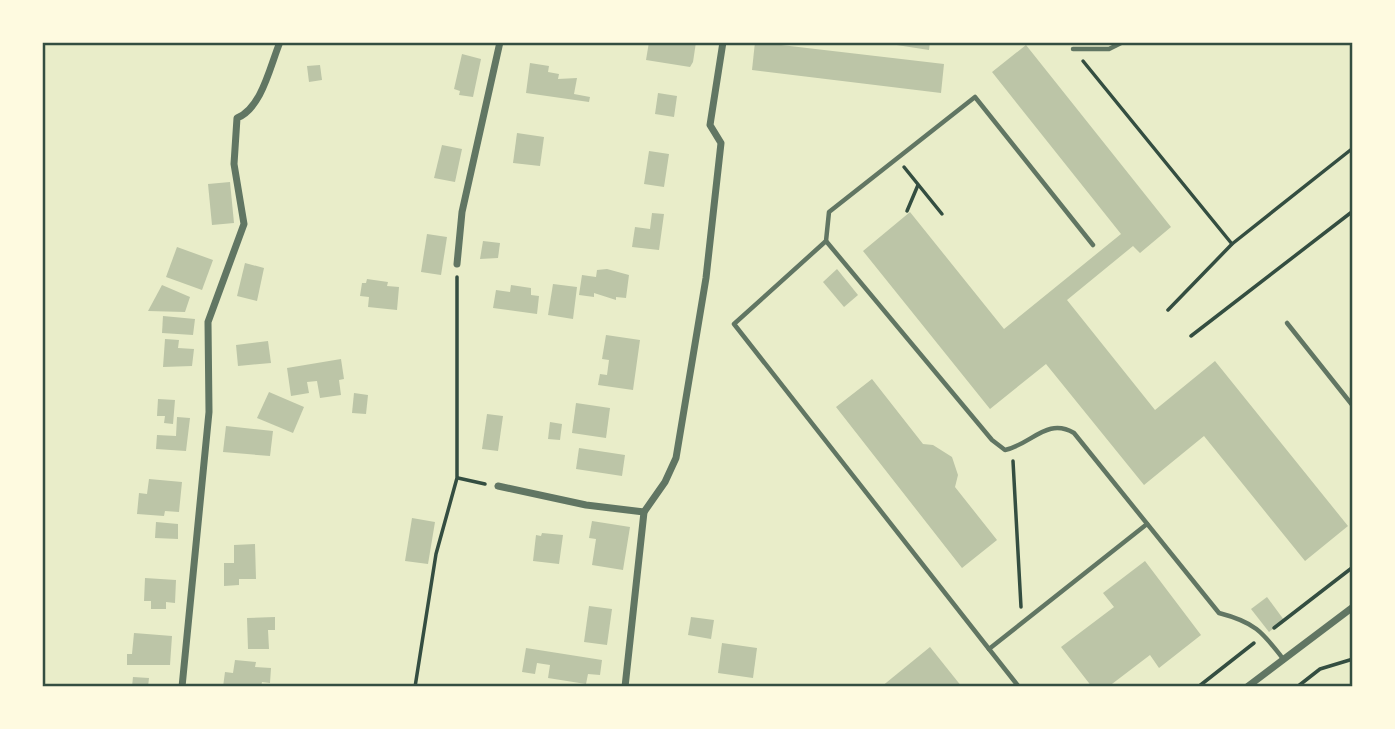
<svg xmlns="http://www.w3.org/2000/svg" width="1395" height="729" font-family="'Noto Sans',sans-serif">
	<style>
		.building { fill: #bcc5a7 }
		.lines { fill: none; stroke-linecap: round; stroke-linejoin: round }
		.path { stroke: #344e41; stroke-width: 3.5 }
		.service { stroke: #617663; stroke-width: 4.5 }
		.minor { stroke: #617663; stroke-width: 7 }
		.neatline { fill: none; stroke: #344e41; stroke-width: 2.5 }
	</style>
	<rect width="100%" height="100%" fill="#e9edc9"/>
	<g class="building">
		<path d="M649,42H696L693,62L690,67L646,60Z"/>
		<path d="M755,42L944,64L941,93L752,70Z"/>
		<path d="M877,42H930L929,50Z"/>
		<path d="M1026,45L1171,227L1140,253L1133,246L1067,300L1155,410L1215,361L1348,526L1305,561L1204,436L1144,485L1046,364L990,409L863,251L910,212L1004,329L1121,234L992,72Z"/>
		<path d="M462,54L481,59L473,97L459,95L460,91L454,89Z"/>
		<path d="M530,63L549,66L548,72L559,74L558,79L577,78L574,94L590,97L589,102L526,93Z"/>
		<path d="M320,65L322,80L309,82L307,66Z"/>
		<path d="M658,93L677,96L674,117L655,114Z"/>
		<path d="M517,133L544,137L540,166L513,163Z"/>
		<path d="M442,145L462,149L455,182L434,178Z"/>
		<path d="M649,151L669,154L664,187L644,184Z"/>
		<path d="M230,182L234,223L212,225L208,184Z"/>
		<path d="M652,213L664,214L659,250L632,247L635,227L650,229Z"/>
		<path d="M427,234L447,237L441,275L421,272Z"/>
		<path d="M483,241L500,243L498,258L480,259Z"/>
		<path d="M177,247L213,260L202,290L166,277Z"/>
		<path d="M245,263L264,268L257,301L237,296Z"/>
		<path d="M607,269L629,275L626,298L616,297V300L594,293V297L579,295L582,275L596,277L597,270Z"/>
		<path d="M837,269L858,295L844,307L823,282Z"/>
		<path d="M367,279L388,282L387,286L399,287L397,310L368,307L369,297L360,296L362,283H366Z"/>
		<path d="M553,284L577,287L573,319L548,315Z"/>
		<path d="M162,285L190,297L185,312L148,311Z"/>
		<path d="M511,285L531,288V295L539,296L537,314L493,308L496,290L510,292Z"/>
		<path d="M163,316L195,319L193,335L162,333Z"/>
		<path d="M606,335L640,340L633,390L598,385L600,374L607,375L609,360L602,359Z"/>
		<path d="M165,339L179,340L178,348L194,349L192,366L163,367Z"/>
		<path d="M268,341L271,363L238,366L236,345Z"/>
		<path d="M341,359L344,379L339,380L341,395L320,398L317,381L307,382L309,393L291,396L287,368Z"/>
		<path d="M872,379L923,444L933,445L952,457L958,475L955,487L997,540L962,568L836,407Z"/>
		<path d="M269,392L304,407L293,433L257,418Z"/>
		<path d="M354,393L368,395L366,414L352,413Z"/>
		<path d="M158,399L175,400L173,424L164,423L165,416H157Z"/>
		<path d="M576,403L610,408L606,438L572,433Z"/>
		<path d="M487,414L503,416L498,451L482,449Z"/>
		<path d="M177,417L190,418L186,451L156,449L157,435L176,436Z"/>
		<path d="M550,422L562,424L560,440L548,439Z"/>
		<path d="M226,426L273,431L270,456L223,452Z"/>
		<path d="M579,448L625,455L622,476L576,469Z"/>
		<path d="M149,479L182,482L179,512L165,511L164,516L137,514L139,493L147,494Z"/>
		<path d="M412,518L435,522L428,564L405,561Z"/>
		<path d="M592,521L630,527L623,570L592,565L596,539L589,538Z"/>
		<path d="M156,522L178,524V539L155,538Z"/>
		<path d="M542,533L563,535L559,564L533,561L536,535L541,536Z"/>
		<path d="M255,544L256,579H239V585L224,586V563H234V545Z"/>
		<path d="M1145,561L1201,635L1159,668L1150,655L1108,687H1092L1061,647L1114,607L1103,593Z"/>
		<path d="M145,578L176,580L175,603L166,602V609H151V601H144Z"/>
		<path d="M1267,597L1284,620L1269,632L1251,609Z"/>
		<path d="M589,606L612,609L607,645L584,642Z"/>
		<path d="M275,617V630H268L269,649H248L247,618Z"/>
		<path d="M691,617L714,620L711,639L688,635Z"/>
		<path d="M134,633L172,636L170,665H127V654H132Z"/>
		<path d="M722,643L757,648L753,678L718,673Z"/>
		<path d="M930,647L962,687H881Z"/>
		<path d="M526,648L602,660L600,675L588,674L586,684L548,678L550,665L537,663L535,674L522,672Z"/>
		<path d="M235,660L256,662L255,667L271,668L270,683L262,682L261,687H223L225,672L233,673Z"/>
		<path d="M133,677L149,678L148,687H132Z"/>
	</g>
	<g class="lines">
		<g class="path">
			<path d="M1083,61L1232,244"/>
			<path d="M904,167L942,214"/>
			<path d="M907,211L918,185"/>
			<path d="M1168,310L1232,244L1353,148"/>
			<path d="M1191,336L1353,211"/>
			<path d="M1013,461L1021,607"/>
			<path d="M458,478L485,484"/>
			<path d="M1274,628L1353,567"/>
			<path d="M415,687L436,554L457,478V277"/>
			<path d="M1198,687L1254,643"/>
			<path d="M1297,687L1320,669L1353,659"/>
		</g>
		<g class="service">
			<path d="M1073,49H1109L1123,42"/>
			<path d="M826,241L992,440L1005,450C1032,444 1047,417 1074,433L1219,613C1254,622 1262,631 1284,660"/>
			<path d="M1287,323L1353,406"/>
			<path d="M989,649L734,324L826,241L829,212L975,97L1093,245"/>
			<path d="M1019,687L989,649L1147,524"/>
		</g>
		<g class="minor">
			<path d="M457,264L462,212L500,42"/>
			<path d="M498,486L586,505L644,512"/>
			<path d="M182,687L209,412L208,322L244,224L234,164L237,118C262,108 270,66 280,42"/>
			<path d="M625,687L644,512L665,482L676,458L706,278L721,143L710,125L723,42"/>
			<path d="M1247,687L1353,607"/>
		</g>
	</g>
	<rect width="1395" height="729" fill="none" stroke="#fefae0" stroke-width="88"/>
	<rect x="44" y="44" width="1307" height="641" class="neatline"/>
</svg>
